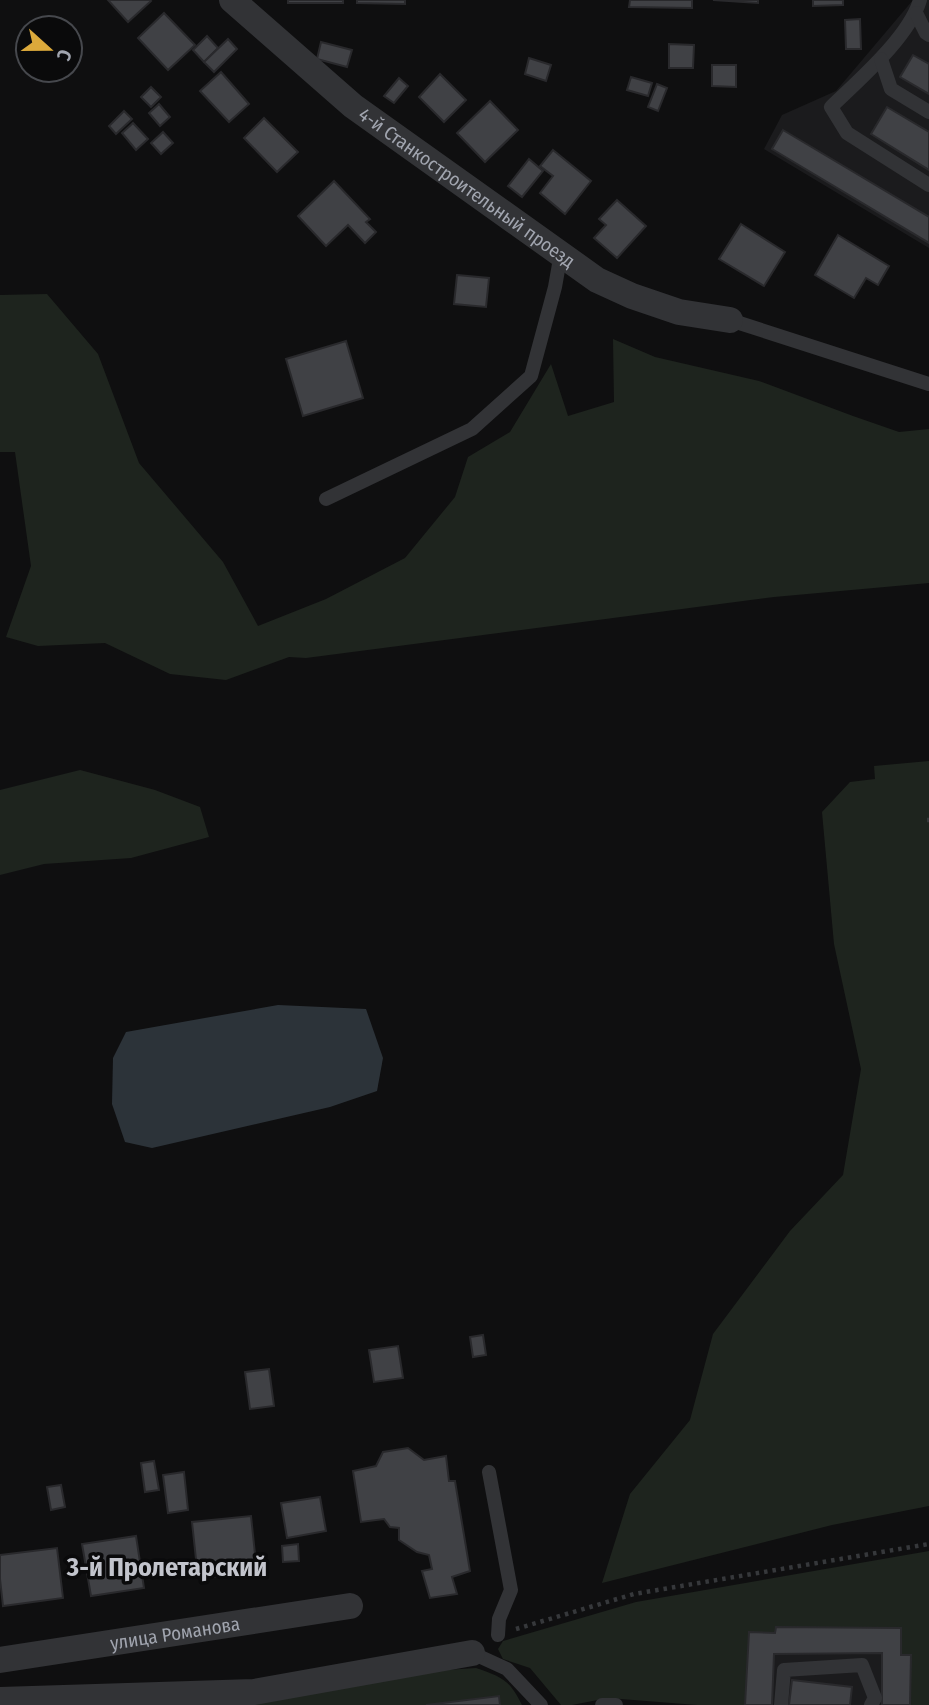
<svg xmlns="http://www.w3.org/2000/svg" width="929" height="1705" font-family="'Fira Sans Condensed',sans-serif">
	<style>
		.built { fill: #1b1b1d }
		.green { fill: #1e241e }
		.water { fill: #2c3339 }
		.building { fill: #404145; stroke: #29292c; stroke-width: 2 }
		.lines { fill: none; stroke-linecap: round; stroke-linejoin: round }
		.path { stroke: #36383b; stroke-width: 4.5; stroke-dasharray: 3.5 5; stroke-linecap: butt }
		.service { stroke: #323336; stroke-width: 14 }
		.minor { stroke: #323336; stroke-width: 26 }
		.labels { text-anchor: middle; stroke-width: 7; stroke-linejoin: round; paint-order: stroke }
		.street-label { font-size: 19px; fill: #a1a5af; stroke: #0a0a0b }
		.district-label { font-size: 26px; font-weight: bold; fill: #c2c4cc; stroke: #0a0a0b }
	</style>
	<rect width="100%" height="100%" fill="#0f0f10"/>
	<g class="built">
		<path d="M913,0H929V248L764,149L782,115L836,91Z"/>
		<path d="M776,1627L901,1628L911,1655L910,1705H745L749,1632L775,1633Z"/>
	</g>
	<g class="green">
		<path d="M47,294L98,354L139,463L223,562L258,626L326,599L405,558L455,497L468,457L510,432L551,364L568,416L614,402L613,339L655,357L759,381L853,416L899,432L929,429V583L774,597L306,658L289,657L226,680L170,674L105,643L38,646L6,637L31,566L15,452H0V295Z"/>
		<path d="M929,761V1506L832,1525L602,1583L630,1494L690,1420L713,1334L790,1231L843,1175L861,1069L834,944L822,812L850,782L875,779L874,766Z"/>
		<path d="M80,770L155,790L200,807L209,837L131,858L44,864L0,875V790Z"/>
		<path d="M929,1551V1705H910L911,1656L901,1655L900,1628L777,1627L775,1633L749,1632L745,1705H697L608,1698L572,1705H561L530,1668L503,1659L498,1649L503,1641L636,1602Z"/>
		<path d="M476,1668C502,1677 510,1680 522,1705H500L498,1696L426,1705H145L446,1670Z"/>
	</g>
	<path class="water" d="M278,1005L366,1009L383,1058L377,1091L330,1107L152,1148L125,1142L112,1104L113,1058L126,1032Z"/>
	<g class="building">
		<path d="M108,0H150L151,1L128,22Z"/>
		<rect x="288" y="0" width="55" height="3"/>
		<path d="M357,0H405V4L357,3Z"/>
		<path d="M630,0H692V8L629,7Z"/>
		<path d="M713,0H758V3Z"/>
		<path d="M813,0H843V5L813,6Z"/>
		<path d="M164,13L195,45L168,70L138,38Z"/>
		<path d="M860,19L861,49H846L845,20Z"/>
		<path d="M207,36L218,48L204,62L193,50Z"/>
		<path d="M228,39L237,49L214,72L204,62Z"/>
		<path d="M321,42L352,50L347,67L317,59Z"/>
		<path d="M669,44L694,45L693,68H669Z"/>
		<path d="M913,55L929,64V94L900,77Z"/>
		<path d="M529,58L551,65L546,81L525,74Z"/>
		<path d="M712,65H736V87L712,86Z"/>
		<path d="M221,72L249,104L229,122L200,91Z"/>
		<path d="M440,74L466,100L444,122L419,97Z"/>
		<path d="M631,77L652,83L648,96L627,90Z"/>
		<path d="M399,78L408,86L394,103L384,96Z"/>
		<path d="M657,84L667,88L658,111L648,107Z"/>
		<path d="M151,87L161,97L151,107L141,97Z"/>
		<path d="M490,101L518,130L485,162L457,133Z"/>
		<path d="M159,104L170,117L160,126L149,113Z"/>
		<path d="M887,107L929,132V170L871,134Z"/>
		<path d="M124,111L132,119L116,134L109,126Z"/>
		<path d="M264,118L298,152L277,172L244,138Z"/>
		<path d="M133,123L148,139L136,150L122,133Z"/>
		<path d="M783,130L929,217V243L772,149Z"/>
		<path d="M163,132L173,143L161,154L151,143Z"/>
		<path d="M553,150L591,181L565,214L540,193L553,176L540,166Z"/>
		<path d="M529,159L543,171L522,197L508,186Z"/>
		<path d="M334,181L370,219L366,222L376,232L365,243L348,225L326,246L298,216Z"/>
		<path d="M617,200L646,226L617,258L594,238L606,225L599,219Z"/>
		<path d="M741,224L785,252L764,286L719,259Z"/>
		<path d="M838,235L889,266L878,285L866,278L854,298L815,275Z"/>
		<path d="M457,275L489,278L486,307L454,304Z"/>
		<path d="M346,341L363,398L303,416L286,359Z"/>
		<path d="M483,1335L486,1355L473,1357L470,1337Z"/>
		<path d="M398,1346L403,1378L374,1382L369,1350Z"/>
		<path d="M269,1369L274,1406L250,1409L245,1372Z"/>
		<path d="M408,1448L424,1460L446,1456L449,1481H455L470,1571L452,1577L457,1594L430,1598L422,1571L432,1569L429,1555L417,1552L399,1540V1528L390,1527L384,1519L361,1522L353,1471L376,1466L383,1452Z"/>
		<path d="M154,1461L159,1490L145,1492L141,1463Z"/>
		<path d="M184,1472L188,1510L168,1513L163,1475Z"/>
		<path d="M61,1485L65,1507L51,1510L47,1487Z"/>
		<path d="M320,1497L326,1531L287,1538L281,1503Z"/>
		<path d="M251,1516L257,1573L198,1578L192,1522Z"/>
		<path d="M136,1536L144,1588L91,1596L82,1544Z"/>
		<path d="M298,1544L299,1561L283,1562L282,1546Z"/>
		<path d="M57,1548L63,1598L3,1606L0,1579V1555Z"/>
		<path d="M776,1627L901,1628V1655H911L910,1705H882V1653L774,1654L772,1705H745L749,1632L775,1633Z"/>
		<path d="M792,1680L852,1687L850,1705H789Z"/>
		<path d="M499,1696L500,1705H426Z"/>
	</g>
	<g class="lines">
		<g class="path">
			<path d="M927,820H929"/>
			<path d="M516,1629L634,1594L929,1544"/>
		</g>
		<g class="service">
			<path d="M920,0C909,37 859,80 831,107L847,133L929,185"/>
			<path d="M916,13L926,33L929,35"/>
			<path d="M881,59L891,89L929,112"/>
			<path d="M730,320L929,384"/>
			<path d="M326,499L472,429L531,376L555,287L561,253"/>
			<path d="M489,1472L511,1590L499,1619L498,1635"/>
			<path d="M472,1653L507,1669L541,1705"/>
			<path d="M602,1705H616"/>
			<path d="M781,1705L784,1670L862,1665L875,1698L871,1705"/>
		</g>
		<g class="minor">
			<path id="s1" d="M232,0L353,106L597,280L632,296L679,312L730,320"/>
			<path id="s2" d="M0,1660L350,1606"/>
			<path d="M0,1700L254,1692L472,1653"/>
		</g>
	</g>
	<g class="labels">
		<g class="street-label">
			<text dy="7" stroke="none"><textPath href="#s1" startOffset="301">4-й Станкостроительный проезд</textPath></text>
			<text dy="7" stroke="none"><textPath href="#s2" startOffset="177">улица Романова</textPath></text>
		</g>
		<g class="district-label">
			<text x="167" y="1576">3-й Пролетарский</text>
		</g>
	</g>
	<g transform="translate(49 49) rotate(111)"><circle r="33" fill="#0a0a0b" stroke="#46484d" stroke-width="2"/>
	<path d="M0-5L12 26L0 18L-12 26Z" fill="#dba93b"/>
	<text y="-10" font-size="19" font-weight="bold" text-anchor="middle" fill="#a1a5af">С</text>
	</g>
</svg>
